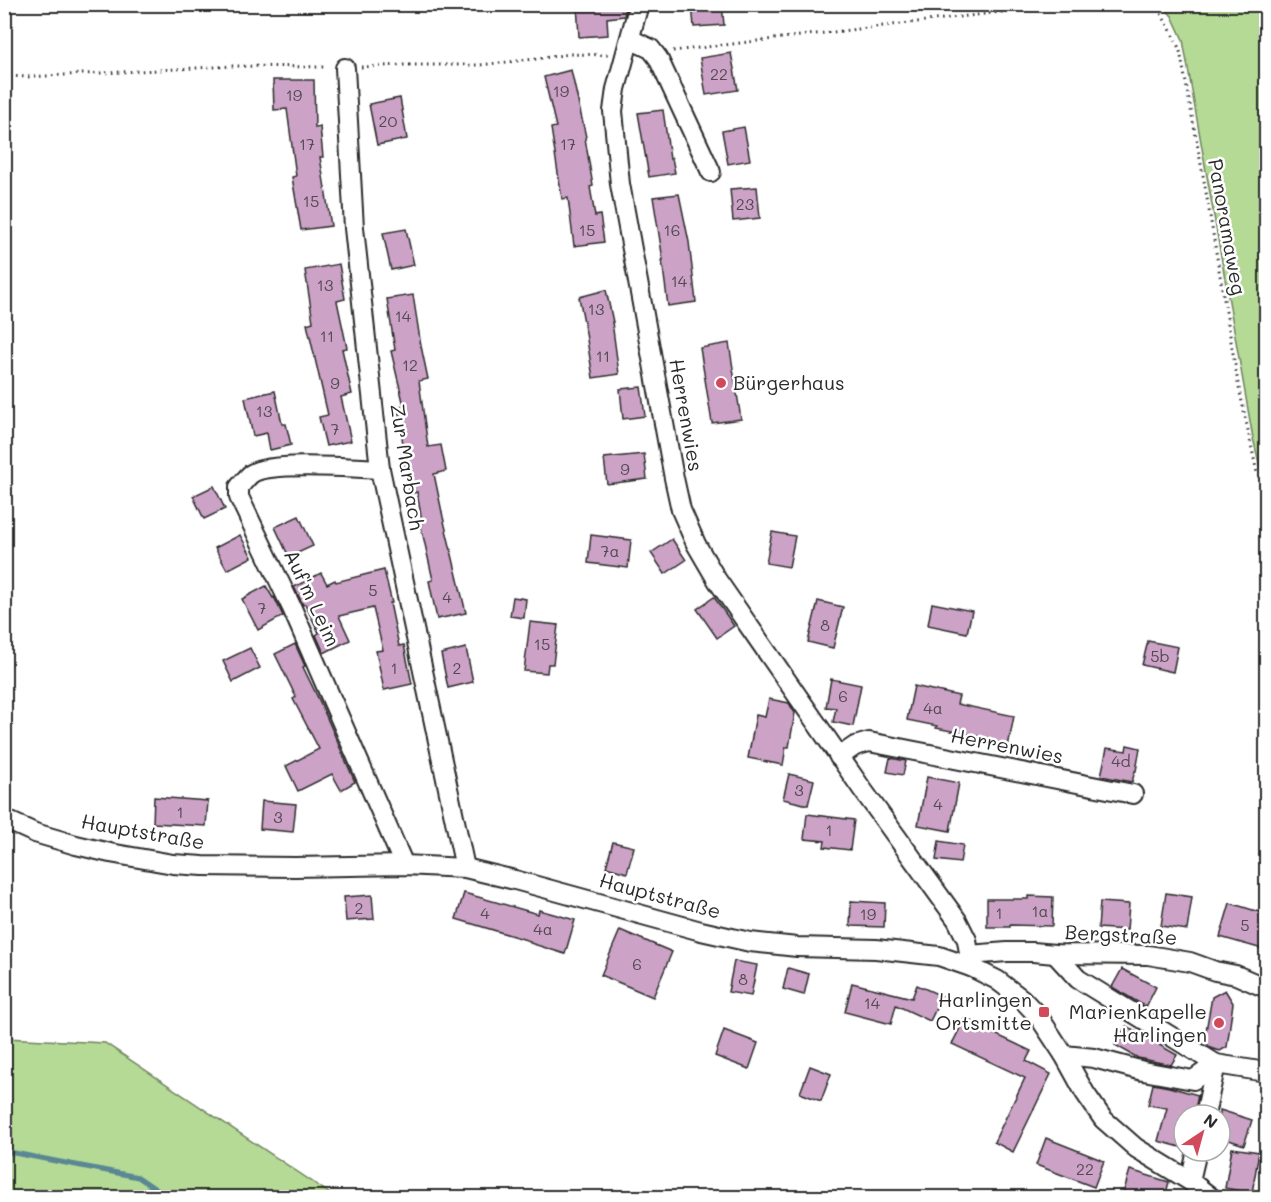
<svg xmlns="http://www.w3.org/2000/svg" width="1271" height="1202" font-family="Mali,sans-serif">
	<style>
		.green { fill: #b4da95; stroke: #708260; stroke-width: 1.5 }
		.lines { fill: none; stroke-linecap: round; stroke-linejoin: round }
		.stream { stroke: #5a8793; stroke-width: 5 }
		.building { fill: #cca2c7; stroke: #2b2b2b; stroke-width: 1.5 }
		.minor-casing { stroke: #2b2b2b; stroke-width: 22 }
		.path { stroke: #2b2b2b; stroke-width: 3; stroke-dasharray: 1.5 4.5; stroke-linecap: butt }
		.minor { stroke: #fff; stroke-width: 18 }
		.poi-dot { fill: #d1495b; stroke: #fff; stroke-width: 2 }
		.labels { text-anchor: middle; stroke-width: 5; stroke-linejoin: round; paint-order: stroke }
		.number-label { font-size: 16px; fill: #534952 }
		.street-label { font-size: 20px; fill: #2b2b2b; stroke: #fff }
		.poi-label { font-size: 20px; fill: #2b2b2b; stroke: #fff; text-anchor: end }
	</style>
	<rect width="100%" height="100%" fill="#fff"/>
	<filter id="ink" filterUnits="userSpaceOnUse"><feTurbulence type="fractalNoise" baseFrequency=".0167" numOctaves="2"/><feDisplacementMap in="SourceGraphic" scale="12" xChannelSelector="R" yChannelSelector="G"/><feConvolveMatrix kernelMatrix="1 2 1 2 8 2 1 2 1" color-interpolation-filters="sRGB"/></filter>
	<g filter="url(#ink)">
		<g class="green">
			<path d="M1162,5H1266V485L1262,475L1253,438L1183,40L1172,16Z"/>
			<path d="M5,1038L105,1043L335,1197H5Z"/>
		</g>
		<g class="lines">
			<path class="stream" d="M4,1151L138,1177L169,1198"/>
		</g>
		<g class="building">
			<path d="M577,4H627L624,16L607,18L608,35L579,37Z"/>
			<path d="M692,4H722L724,25L694,27Z"/>
			<path d="M731,53L738,90L706,95L700,58Z"/>
			<path d="M571,70L586,137L585,138L593,186L590,187L595,216L600,215L604,242L574,246L568,198L562,199L551,128L556,127L544,77Z"/>
			<path d="M273,80H314L315,128L320,127L323,157H320L331,226L301,230L292,177L296,176L287,109L274,110Z"/>
			<path d="M400,98L407,139L377,145L369,104Z"/>
			<path d="M663,110L670,159L672,158L675,173L649,177L638,113Z"/>
			<path d="M744,127L750,160L728,164L722,131Z"/>
			<path d="M757,187L760,218L733,221L730,189Z"/>
			<path d="M679,194L689,242L696,302L668,306L662,260H663L653,197Z"/>
			<path d="M406,229L414,265L391,270L383,233Z"/>
			<path d="M339,264L345,299L337,301L347,348L342,349L352,394L341,397L351,441L326,446L319,417L328,415L307,324L313,322L305,270Z"/>
			<path d="M606,290L613,322H612L619,374L593,378L585,327L579,297Z"/>
			<path d="M413,295L421,346L428,379L419,381L428,447L441,445L446,471L434,474L443,517L466,613L437,619L429,581L433,580L420,522H422L417,492L410,494L402,452H404L398,407L404,406L391,351L395,350L387,299Z"/>
			<path d="M729,343L741,419L712,423L700,348Z"/>
			<path d="M641,387L645,416L623,419L620,389Z"/>
			<path d="M275,391L282,424H286L291,445L270,450L267,433L253,436L245,398Z"/>
			<path d="M644,454L647,479L607,484L604,458Z"/>
			<path d="M214,486L225,509L204,519L193,496Z"/>
			<path d="M299,516L313,546L289,557L275,527Z"/>
			<path d="M772,532L795,536L789,567L766,563Z"/>
			<path d="M240,535L252,557L227,570L215,548Z"/>
			<path d="M591,535L631,540L628,568L588,563Z"/>
			<path d="M672,539L686,560L665,574L651,553Z"/>
			<path d="M384,570L392,603H390L399,646L404,645L412,684L384,690L376,651L383,650L373,608L339,616L350,640L324,653L316,635L319,633L305,604L303,605L294,587L321,573L327,584L335,580L336,582Z"/>
			<path d="M266,586L273,598L274,597L283,616L258,630L242,599Z"/>
			<path d="M513,597L526,599L524,618L510,616Z"/>
			<path d="M714,597L734,626L717,638L697,609Z"/>
			<path d="M818,601L843,607L833,648L808,642Z"/>
			<path d="M932,603L972,611L967,633L928,625Z"/>
			<path d="M530,622L558,625L553,664H548L547,673L524,671Z"/>
			<path d="M1148,641L1178,647L1173,672L1142,665Z"/>
			<path d="M295,644L305,666L303,667L320,702L355,782L341,790L332,774L298,791L286,766L319,749L293,699L296,697L275,654Z"/>
			<path d="M250,648L260,668L233,682L223,661Z"/>
			<path d="M466,648L473,682L448,688L441,654Z"/>
			<path d="M831,679L861,685L853,726L833,722L836,708L826,707Z"/>
			<path d="M914,686L959,696L957,704L1014,716L1008,747L991,744V742L976,739L977,736L936,728L937,726L907,720Z"/>
			<path d="M769,699L789,703L795,713L789,747H786L783,765L748,758L756,715L765,717Z"/>
			<path d="M1127,745L1140,748L1136,771H1135L1132,782L1101,776L1107,748L1126,751Z"/>
			<path d="M890,758L906,761L903,775L887,772Z"/>
			<path d="M789,774L814,780L808,805L783,799Z"/>
			<path d="M927,777L959,783L950,831L918,825Z"/>
			<path d="M154,797L208,801L206,826L153,823Z"/>
			<path d="M262,801L296,804L293,832L260,829Z"/>
			<path d="M807,814L854,820L850,850L824,847L825,841L804,839Z"/>
			<path d="M939,841L963,845L960,863L936,860Z"/>
			<path d="M613,842L634,847L627,873L606,867Z"/>
			<path d="M464,893L538,914L539,910L575,920L565,954L530,943V941L456,919Z"/>
			<path d="M1166,893L1192,897L1187,930L1161,926Z"/>
			<path d="M372,895L374,919L346,921L344,897Z"/>
			<path d="M1028,896L1053,897L1052,926L1010,925V927H987V899H1028Z"/>
			<path d="M851,901L885,903L884,927L850,926Z"/>
			<path d="M1100,902L1129,904L1127,930L1098,928Z"/>
			<path d="M1230,903L1266,914V950L1220,937Z"/>
			<path d="M620,930L672,952L653,997L601,975Z"/>
			<path d="M734,961L757,965L751,996L728,992Z"/>
			<path d="M788,968L809,974L804,995L783,989Z"/>
			<path d="M1122,969L1156,987L1146,1007L1112,987Z"/>
			<path d="M852,983L912,998L917,985L942,996L930,1021L896,1005L891,1024L845,1012Z"/>
			<path d="M1225,990L1233,1003L1227,1047L1220,1051L1213,1049L1204,1042L1212,997Z"/>
			<path d="M965,1018L981,1026L980,1027L1031,1051L1026,1061L1051,1074L1013,1152L994,1142L1025,1078L952,1044Z"/>
			<path d="M1126,1026L1177,1055L1171,1065L1138,1058L1115,1045Z"/>
			<path d="M724,1030L758,1043L749,1069L715,1056Z"/>
			<path d="M810,1066L831,1074L821,1101L800,1093Z"/>
			<path d="M1153,1084L1169,1087L1198,1095L1194,1115H1184V1148L1158,1141L1167,1108L1148,1105Z"/>
			<path d="M1220,1110L1252,1120L1244,1145L1220,1137Z"/>
			<path d="M1046,1138L1104,1161L1094,1187L1036,1165Z"/>
			<path d="M1232,1148L1259,1152L1252,1193L1225,1188Z"/>
			<path d="M1130,1170L1169,1182L1165,1197H1122Z"/>
		</g>
		<g class="lines">
			<g class="minor-casing">
				<g id="minor">
					<path d="M639,4L616,89L613,111L620,184L674,478L681,510L696,544L717,580L862,789L957,920L967,940L971,967"/>
					<path d="M630,39L651,49L658,58L711,172"/>
					<path d="M345,68L354,228L380,469L465,868"/>
					<path d="M380,469C355,468 269,461 251,474C247,477 243,483 239,487V497L291,606L404,865"/>
					<path d="M839,757L855,746L869,742L1133,794"/>
					<path d="M4,819L35,833L76,845L110,853L173,864L203,866L295,867L404,865L465,868L515,880L701,931L750,942L797,947L876,949L939,956L971,967L997,980L1022,999L1039,1017L1064,1055L1085,1093L1103,1119L1136,1148L1190,1181L1212,1198"/>
					<path d="M1055,954L1078,979L1216,1064L1193,1080L1143,1071L1094,1058L1064,1055"/>
					<path d="M969,955L1007,952H1033L1055,954L1148,955L1190,962L1215,971L1236,975L1266,988"/>
					<path d="M1205,1115L1216,1064L1266,1072"/>
					<path d="M1190,1181L1197,1151"/>
				</g>
			</g>
			<g class="path">
				<path d="M1154,4C1165,19 1173,33 1180,51L1205,186L1238,383L1257,473L1266,493"/>
				<path d="M673,51L1069,4"/>
				<path d="M361,67L405,65H479L536,59L570,54L609,55"/>
				<path d="M4,76L27,77L233,66L327,67"/>
			</g>
			<use href="#minor" class="minor"/>
		</g>
	</g>
	<g class="poi-dot">
		<circle cx="721" cy="383" r="6"/>
		<rect x="1038" y="1006" width="12" height="12" rx="3"/>
		<circle cx="1219" cy="1023" r="6"/>
	</g>
	<g class="labels">
		<g class="number-label">
			<text x="719" y="80">22</text>
			<text x="561" y="97">19</text>
			<text x="294" y="101">19</text>
			<text x="388" y="127">20</text>
			<text x="307" y="150">17</text>
			<text x="568" y="150">17</text>
			<text x="311" y="207">15</text>
			<text x="745" y="210">23</text>
			<text x="587" y="236">15</text>
			<text x="672" y="236">16</text>
			<text x="679" y="287">14</text>
			<text x="325" y="291">13</text>
			<text x="596" y="315">13</text>
			<text x="403" y="322">14</text>
			<text x="327" y="342">11</text>
			<text x="603" y="362">11</text>
			<text x="410" y="371">12</text>
			<text x="335" y="389">9</text>
			<text x="264" y="417">13</text>
			<text x="335" y="435">7</text>
			<text x="625" y="475">9</text>
			<text x="610" y="557">7a</text>
			<text x="373" y="596">5</text>
			<text x="447" y="603">4</text>
			<text x="262" y="614">7</text>
			<text x="825" y="631">8</text>
			<text x="542" y="650">15</text>
			<text x="1160" y="662">5b</text>
			<text x="394" y="674">1</text>
			<text x="457" y="674">2</text>
			<text x="843" y="702">6</text>
			<text x="933" y="714">4a</text>
			<text x="1121" y="767">4d</text>
			<text x="799" y="796">3</text>
			<text x="938" y="810">4</text>
			<text x="180" y="818">1</text>
			<text x="278" y="823">3</text>
			<text x="829" y="836">1</text>
			<text x="359" y="914">2</text>
			<text x="1040" y="917">1a</text>
			<text x="485" y="919">4</text>
			<text x="999" y="919">1</text>
			<text x="868" y="920">19</text>
			<text x="1245" y="931">5</text>
			<text x="543" y="935">4a</text>
			<text x="637" y="970">6</text>
			<text x="743" y="985">8</text>
			<text x="872" y="1009">14</text>
			<text x="1085" y="1175">22</text>
		</g>
		<g class="street-label">
			<text transform="translate(1227 227) rotate(80)" y="7">Panoramaweg</text>
			<text transform="translate(686 415) rotate(80)" y="7">Herrenwies</text>
			<text transform="translate(407 467) rotate(81)" y="7">Zur Marbach</text>
			<text transform="translate(312 598) rotate(65)" y="7">Auf'm Leim</text>
			<text transform="translate(1007 746) rotate(11)" y="7">Herrenwies</text>
			<text transform="translate(143 832) rotate(10)" y="7">Hauptstraße</text>
			<text transform="translate(660 896) rotate(15)" y="7">Hauptstraße</text>
			<text transform="translate(1121 935) rotate(3)" y="7">Bergstraße</text>
		</g>
		<g class="poi-label">
			<text x="733" y="390" text-anchor="start">Bürgerhaus</text>
			<text x="1032" y="1007">Harlingen<tspan x="1032" dy="23">Ortsmitte</tspan></text>
			<text x="1207" y="1019">Marienkapelle<tspan x="1207" dy="23">Harlingen</tspan></text>
		</g>
	</g>
	<rect width="1271" height="1202" fill="none" stroke="#fff" stroke-width="24"/>
	<rect x="12" y="12" width="1247" height="1178" fill="none" stroke="#2b2b2b" stroke-width="2" filter="url(#ink)"/>
	<g transform="translate(1202 1133) rotate(36)"><circle r="28" fill="#ffffff" stroke="#aaaaaa" stroke-width="1.5"/>
	<path d="M0-4.5L10 22L0 15L-10 22Z" fill="#d1495b"/>
	<text y="-9" font-size="16" font-weight="bold" text-anchor="middle" fill="#2b2b2b">N</text>
	</g>
</svg>
